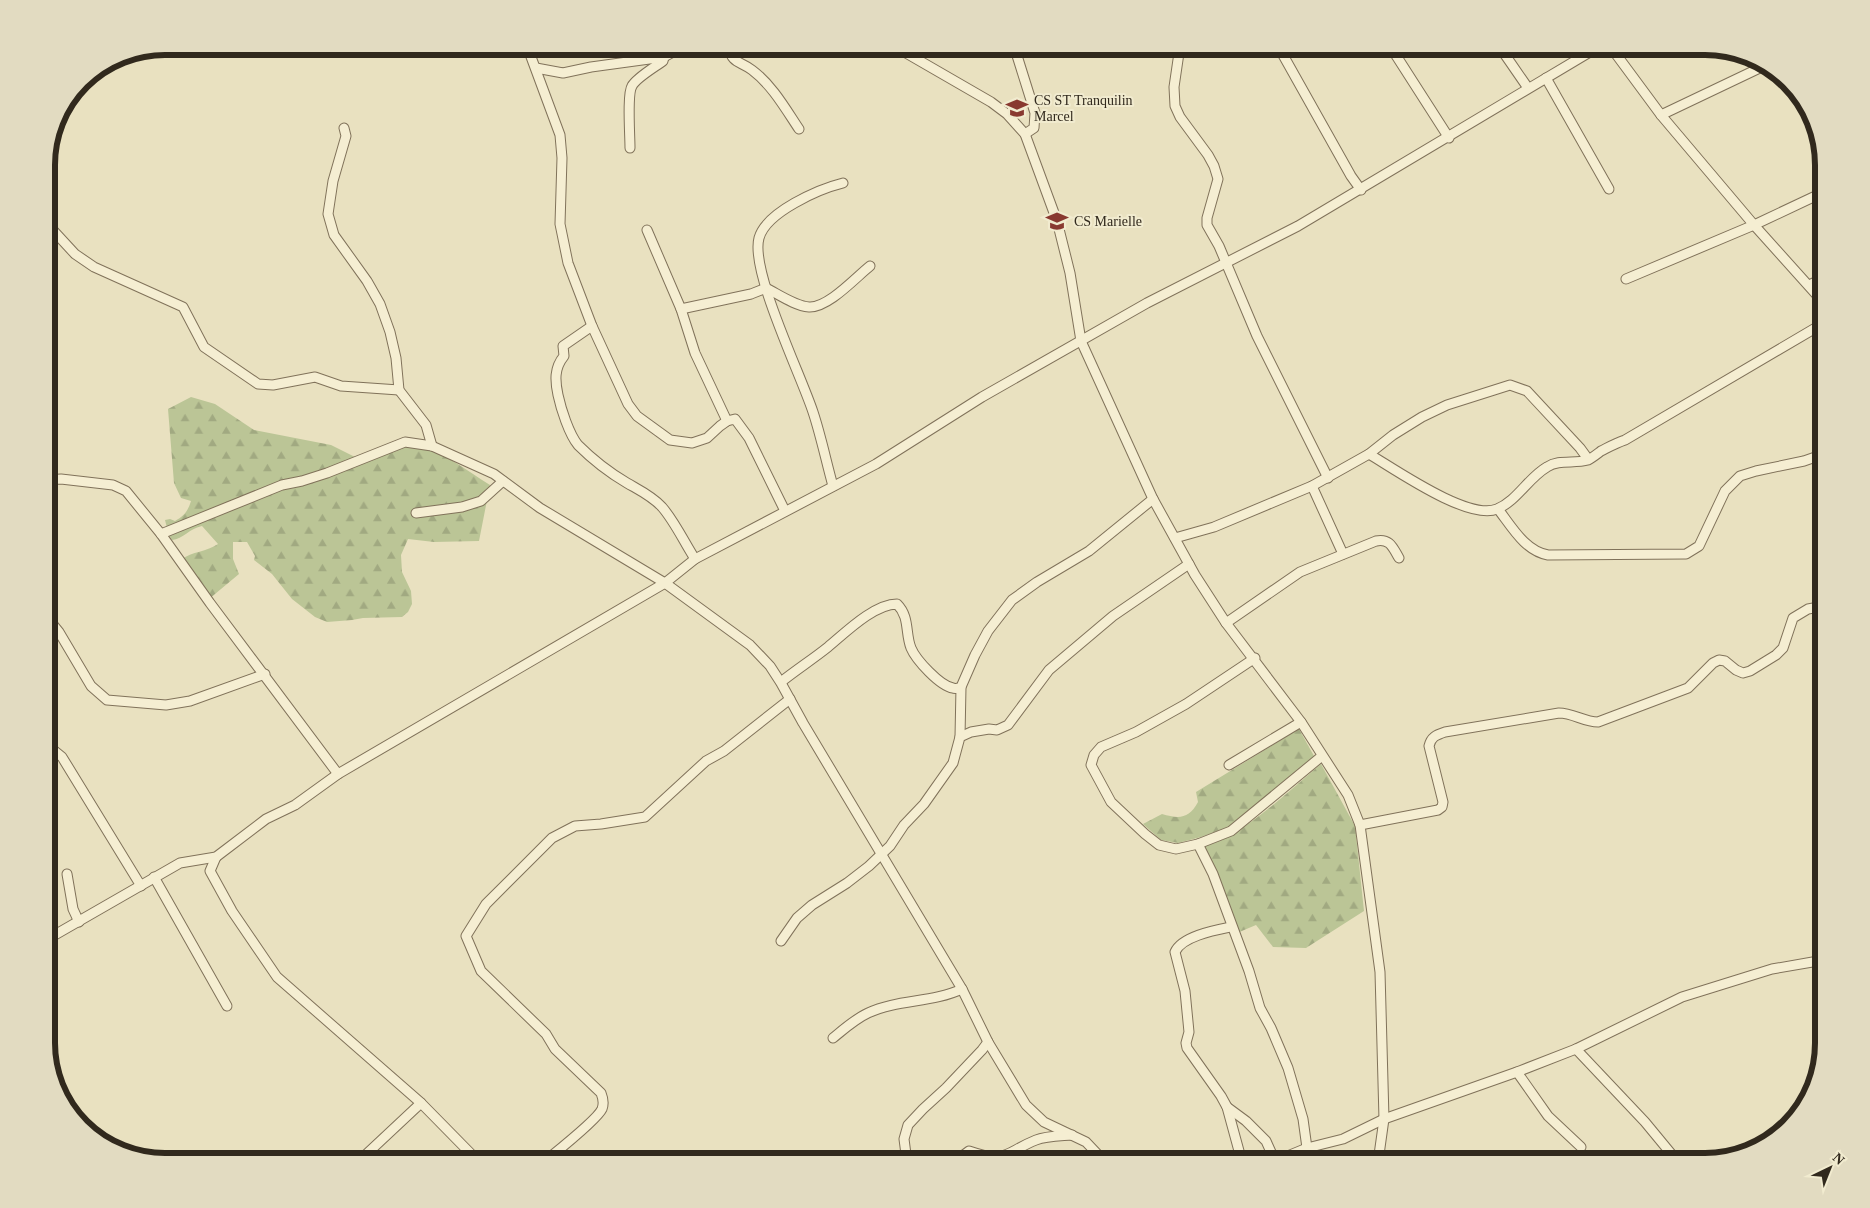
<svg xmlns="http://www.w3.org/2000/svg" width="1870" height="1208" font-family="'Times New Roman',serif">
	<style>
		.forest { fill: url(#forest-firs) }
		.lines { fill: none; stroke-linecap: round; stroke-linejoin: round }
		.minor-casing { stroke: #80725a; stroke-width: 11 }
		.minor { stroke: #f5eed2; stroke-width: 9 }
		.labels { text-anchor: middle; stroke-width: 4; stroke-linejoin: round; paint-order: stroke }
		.poi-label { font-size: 14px; fill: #31291d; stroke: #f1ebcf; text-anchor: start }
		.rim { fill: none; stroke: #31291d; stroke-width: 6 }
	</style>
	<defs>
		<pattern id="forest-firs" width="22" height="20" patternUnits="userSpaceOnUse" patternTransform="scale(1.25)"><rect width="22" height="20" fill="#bbc596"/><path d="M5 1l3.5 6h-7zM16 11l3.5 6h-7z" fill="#a1a981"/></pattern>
	</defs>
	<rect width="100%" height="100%" fill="#e9e1c0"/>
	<g class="forest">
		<path d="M191,397L215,404L254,430L331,445L365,462C376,457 390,447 401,446C434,443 464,469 490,485L479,541L434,542L408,539L401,555L402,572L411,591L412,604L408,612L402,617L363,618L352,620L327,622L315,617L292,599L272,574L254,560L255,556L247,542H233V559L239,574L209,599L181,560C192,551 207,552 218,544L202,526C190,528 183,539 172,540L166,531L167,528L165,520L170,519L175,521C184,516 188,511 191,501L181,498L174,483L168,409Z"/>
		<path d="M1299,729L1314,756L1231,826L1201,837L1178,843L1161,840L1143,824L1162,814C1179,819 1189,819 1198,802L1196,792Z"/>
		<path d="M1321,764L1355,826L1364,911L1306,948L1273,947L1256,925L1237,933L1205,846C1248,832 1286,793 1321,764Z"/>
	</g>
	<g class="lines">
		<g class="minor-casing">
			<g id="minor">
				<path d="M527,46L560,135L562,158L560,224L568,263L592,326L628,404L637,416L670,440L692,443L707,438L720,426L727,421L735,419L749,438L785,511"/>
				<path d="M728,46C733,65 739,60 752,70C772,85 785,108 799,129"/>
				<path d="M894,46L991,102L1007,114L1025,134L1057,221L1070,273L1081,341L1153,499L1195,575L1226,623L1301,722L1348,795L1360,825L1380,972L1384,1119L1378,1162"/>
				<path d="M1014,46L1035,113L1034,128L1025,134"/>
				<path d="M1180,46L1174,87L1175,106L1180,117L1208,155L1214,166L1218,179L1207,218V225L1219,246L1257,336L1328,478"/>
				<path d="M1278,46L1351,176L1361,190"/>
				<path d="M1390,46L1449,138"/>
				<path d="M1499,46L1528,88"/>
				<path d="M1610,46L1661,115L1754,225L1824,303"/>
				<path d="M536,68L563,73L591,67L664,57L684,46"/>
				<path d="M1546,78L1609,189"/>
				<path d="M1661,115L1766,65"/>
				<path d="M344,128L346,136L333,181L328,214L334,235L367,281L380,304L390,332L396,358L399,390L426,425L432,446"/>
				<path d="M630,148C630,135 627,94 632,86C636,78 655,67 663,61L664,57"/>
				<path d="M46,219L51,228L75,254L94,267L183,307L204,347L258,384L273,385L315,377L341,386L399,390"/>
				<path d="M647,230L681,309L695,353L727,421"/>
				<path d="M1626,279L1754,225L1824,192"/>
				<path d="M1809,285L1824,278"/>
				<path d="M681,309L751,294L766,288C778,294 795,306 809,307C828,308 855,278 870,266"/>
				<path d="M592,326L563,346L564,356C554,368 555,381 558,395C561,409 569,434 578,445C592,459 610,473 627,483C639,490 652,496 662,507C675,522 684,542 695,559"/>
				<path d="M1369,454C1396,470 1469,521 1497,509C1517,501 1528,478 1547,467C1559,459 1574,464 1588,460C1592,458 1597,454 1601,451C1609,447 1616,443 1625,440L1824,323"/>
				<path d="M46,480L61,479L113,485L126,491L161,534L210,603L338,774"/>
				<path d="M833,486C826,461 821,436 813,412C801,375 750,271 759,238C766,212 819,189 843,183"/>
				<path d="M1312,486L1343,554"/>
				<path d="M1498,509C1512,527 1525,551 1548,555L1686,554L1699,546L1725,491L1740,476L1756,471L1804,461L1824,454"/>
				<path d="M416,513L462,507L481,501L503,481"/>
				<path d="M161,534L282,485L302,481L327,473L405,442L432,446L494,474L540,508L665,583L750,645L770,666L781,683L803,723L962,989L988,1042L1026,1105L1044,1122L1086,1142L1105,1162"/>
				<path d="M1175,538L1214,527L1312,486L1369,454L1393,435L1422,417L1447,405L1510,385L1527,391L1580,448L1588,459"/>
				<path d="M46,616L59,632L91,686L107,700L166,705L190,701L265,674"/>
				<path d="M1226,623L1300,572L1376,541C1390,538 1393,548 1399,558"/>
				<path d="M1255,658L1186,704L1136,732L1101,747L1094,755L1091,765L1111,802L1145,834L1159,845L1176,849L1198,844L1231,831L1322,756"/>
				<path d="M781,682C796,670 813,659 828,647C845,633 874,604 897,604C910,617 905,633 911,648C916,660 940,686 953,688C955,689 960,688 961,687"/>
				<path d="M960,737L961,687L975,655L988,631L1012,600L1037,582L1089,551L1153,499"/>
				<path d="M46,744L62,757L141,886"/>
				<path d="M1229,765L1301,722"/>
				<path d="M1360,825L1438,810L1442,807L1443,802L1429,746C1431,737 1436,735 1445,732L1559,713C1573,713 1584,722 1598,722L1688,688L1713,663L1719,660L1725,661L1736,670L1743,673L1750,671L1776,655L1783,648L1793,618L1808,609L1824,606"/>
				<path d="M1198,844L1213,874L1249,971L1260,1008L1271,1028L1288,1068L1303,1119L1307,1148"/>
				<path d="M216,857L210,871L232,911L277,977L421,1103L479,1162"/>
				<path d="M67,874L73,909L79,922"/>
				<path d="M154,877L227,1006"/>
				<path d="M1231,927C1216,930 1182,936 1175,952L1185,991L1189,1032L1186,1043L1187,1048L1221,1096L1227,1107L1242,1162"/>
				<path d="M46,940L180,863L216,857L266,819L295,805L338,774L665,583L695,559L876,464L982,397L1147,303L1298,226L1600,46"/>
				<path d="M781,941L797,918L812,905L847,883L869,866L890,846L904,825L924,804L953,763L960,737L971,732L989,729L997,730L1008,725L1049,670L1113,616L1189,564"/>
				<path d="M833,1038C844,1029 855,1019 868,1013C898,999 932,1003 962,989"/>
				<path d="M1576,1049L1645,1122L1678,1162"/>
				<path d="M1517,1072L1548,1116L1581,1147"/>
				<path d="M1227,1107L1246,1121L1266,1141L1275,1161"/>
				<path d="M358,1162L421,1103"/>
				<path d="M544,1162C556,1152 597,1120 602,1109C604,1104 603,1098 601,1093L555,1049L546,1034L481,971L466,936L486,904L552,838L575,826L601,824L645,817L706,761L724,751L790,699"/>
				<path d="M907,1162L904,1139L908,1125L923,1109L946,1088L982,1050L988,1042"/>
				<path d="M946,1162L957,1160L969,1151C1007,1164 1004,1153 1036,1140C1046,1136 1061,1136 1072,1135"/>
				<path d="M1273,1162L1307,1148L1343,1139L1384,1119L1517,1072L1576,1049L1682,997L1772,969L1824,960"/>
			</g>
		</g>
		<use href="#minor" class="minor"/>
	</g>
	<defs>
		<g id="school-bare" transform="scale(1.725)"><path d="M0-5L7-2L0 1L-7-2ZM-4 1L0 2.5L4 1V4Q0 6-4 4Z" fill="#893930" stroke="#f1ebcf" stroke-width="2.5" paint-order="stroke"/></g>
	</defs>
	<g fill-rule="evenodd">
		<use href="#school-bare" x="1017" y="108"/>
		<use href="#school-bare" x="1057" y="221"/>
	</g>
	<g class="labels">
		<g class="poi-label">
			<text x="1034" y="105">CS ST Tranquilin<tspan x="1034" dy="16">Marcel</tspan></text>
			<text x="1074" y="226">CS Marielle</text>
		</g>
	</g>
	<path d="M0 0H1870V1208H0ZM165 55H1705A110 110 0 0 1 1815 165V1043A110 110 0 0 1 1705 1153H165A110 110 0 0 1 55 1043V165A110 110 0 0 1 165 55Z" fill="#e2dbc1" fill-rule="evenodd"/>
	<path class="rim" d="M165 55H1705A110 110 0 0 1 1815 165V1043A110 110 0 0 1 1705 1153H165A110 110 0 0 1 55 1043V165A110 110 0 0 1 165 55Z"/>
	<g transform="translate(1830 1168) rotate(43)" stroke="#f1ebcf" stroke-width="4" paint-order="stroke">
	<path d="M0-4L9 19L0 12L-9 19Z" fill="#31291d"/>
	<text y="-8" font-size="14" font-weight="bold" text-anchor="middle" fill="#31291d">N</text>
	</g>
</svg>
